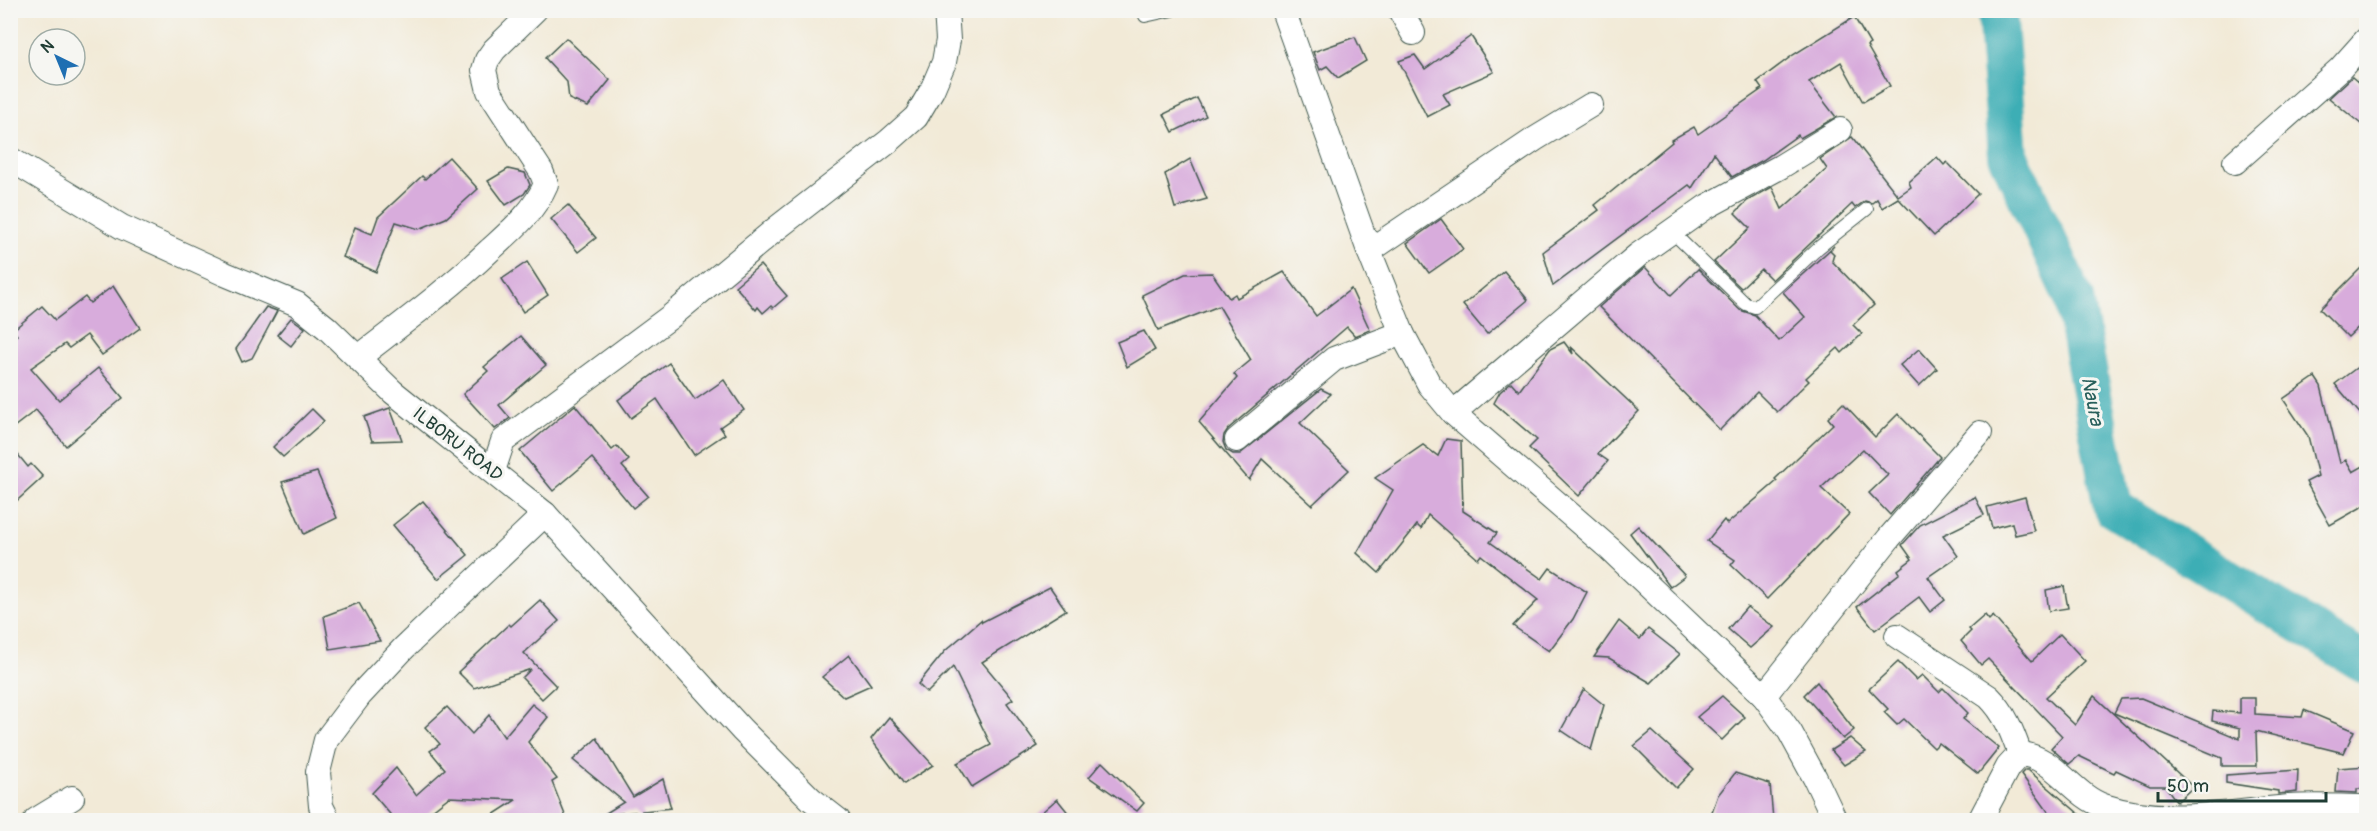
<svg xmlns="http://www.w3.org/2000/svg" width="2377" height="831" font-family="Pangolin,sans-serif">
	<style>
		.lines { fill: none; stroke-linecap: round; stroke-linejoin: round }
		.river { stroke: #3daeb5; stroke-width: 40 }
		.building { fill: #d8acdc }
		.service-casing { stroke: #3f574c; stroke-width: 14 }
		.minor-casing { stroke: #3f574c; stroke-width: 26 }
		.service { stroke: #fff; stroke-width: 12 }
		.minor { stroke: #fff; stroke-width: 24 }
		.labels { text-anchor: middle; stroke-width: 6; stroke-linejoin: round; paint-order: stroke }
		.street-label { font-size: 18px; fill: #1f3d34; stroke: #f6f6f2 }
		.water-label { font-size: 20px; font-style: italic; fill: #285f5b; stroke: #f6f6f2 }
	</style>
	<rect width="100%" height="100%" fill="#f6f6f2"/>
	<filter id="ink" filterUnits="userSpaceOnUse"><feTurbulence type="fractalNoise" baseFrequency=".0167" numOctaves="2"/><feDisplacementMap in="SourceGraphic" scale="12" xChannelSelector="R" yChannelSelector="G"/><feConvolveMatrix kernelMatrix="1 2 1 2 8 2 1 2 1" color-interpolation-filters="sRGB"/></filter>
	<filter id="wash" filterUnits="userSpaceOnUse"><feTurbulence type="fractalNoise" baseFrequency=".008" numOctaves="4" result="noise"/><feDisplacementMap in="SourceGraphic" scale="24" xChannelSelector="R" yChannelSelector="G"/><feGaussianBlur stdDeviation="1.35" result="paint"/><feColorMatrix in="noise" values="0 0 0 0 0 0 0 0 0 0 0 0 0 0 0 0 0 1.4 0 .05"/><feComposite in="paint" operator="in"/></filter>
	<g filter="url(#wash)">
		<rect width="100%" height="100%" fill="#f2ead7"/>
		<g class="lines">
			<path class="river" d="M1997,10L2008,155L2074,299L2113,508L2366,664"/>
		</g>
		<g id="blocks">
			<g class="building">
				<path d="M1854,17L1870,44L1867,46L1890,86L1863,102L1841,62L1809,82L1836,117L1800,138L1798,135L1763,160L1732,177L1714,153L1692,188L1689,185L1553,286L1543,252L1599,210L1595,205L1672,142L1671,140L1694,127L1698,134L1762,89L1757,82L1793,55Z"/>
				<path d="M1471,36L1494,72L1443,94L1450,105L1427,117L1399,61L1415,55L1425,69Z"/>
				<path d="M1355,37L1366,61L1338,78L1327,66L1320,70L1313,52Z"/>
				<path d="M566,38L610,80L588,107L569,99L567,82L545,58Z"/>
				<path d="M2352,77L2367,90V129L2329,98Z"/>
				<path d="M1197,98L1206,116L1173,132L1164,114Z"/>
				<path d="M1852,137L1898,196L1911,187L1909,182L1937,157L1944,165L1947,162L1978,194L1934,236L1898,198L1882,208L1877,199L1872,203L1865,201L1855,208L1852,204L1772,280L1761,269L1741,288L1714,262L1750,228L1735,213L1747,201L1772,187L1782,209L1827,169L1820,159Z"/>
				<path d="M449,157L478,189L446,218L419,229L396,222L376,272L343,257L355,227L372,234L378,217L422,176L425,179Z"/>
				<path d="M1190,159L1207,199L1175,208L1165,174Z"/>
				<path d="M508,169L525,173L530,185L524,194L506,205L488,181Z"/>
				<path d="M568,205L596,238L578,252L551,219Z"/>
				<path d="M1441,219L1463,249L1429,273L1407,243Z"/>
				<path d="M1834,246L1830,250L1834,254L1832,261L1874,305L1853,325L1862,334L1842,353L1838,348L1806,378L1809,381L1777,412L1757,392L1720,430L1599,307L1645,267L1671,295L1698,269L1740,310L1755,315L1779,341L1805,317L1783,292Z"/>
				<path d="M527,262L548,295L523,312L502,279Z"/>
				<path d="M2367,262V319L2348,337L2320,309Z"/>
				<path d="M760,265L787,296L773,308L771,306L763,313L758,307L756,310L735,286Z"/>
				<path d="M1504,271L1528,300L1487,334L1463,305Z"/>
				<path d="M1284,272L1316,316L1351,289L1370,330L1355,336L1347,327L1228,429L1224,435L1223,442L1226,450L1233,454H1240L1321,389L1331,394L1300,423L1349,470L1312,505L1262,459L1249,480L1199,422L1237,378L1234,374L1251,360L1219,306L1158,330L1142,295L1185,274L1212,273L1229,298L1235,294L1237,298Z"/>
				<path d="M113,286L140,328L102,355L87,335L69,348L65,344L31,368L59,400L98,368L123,398L66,446L36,410L10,430V340L17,335L13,330L42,306L55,320L85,297L90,303Z"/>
				<path d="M266,307L277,311L252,358L242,362L236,349Z"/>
				<path d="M291,318L305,328L291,346L277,335Z"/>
				<path d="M1144,331L1155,350L1127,367L1117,342Z"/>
				<path d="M521,336L546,365L499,405L510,418L495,429L463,394L488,371L484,367Z"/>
				<path d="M1564,342L1573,354L1571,347L1639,411L1598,454L1608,461L1579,496L1529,448L1537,440L1494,403L1500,392L1511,382L1519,391L1550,349Z"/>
				<path d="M1919,349L1937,369L1919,386L1900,365Z"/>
				<path d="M2367,360V422L2335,384Z"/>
				<path d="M669,363L695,400L724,380L744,410L720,427L725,434L694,455L657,399L631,418L618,400Z"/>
				<path d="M2315,377L2321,386L2340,463L2346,460L2353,472L2367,464V504L2330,525L2306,482L2318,476L2308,436L2283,399Z"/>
				<path d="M1843,403L1875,437L1898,414L1940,457L1890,515L1869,493L1888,475L1863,449L1821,488L1849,514L1767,599L1731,565L1735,560L1707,541L1724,520L1727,524L1777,481L1775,479L1833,424L1828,418Z"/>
				<path d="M575,405L612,450L617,446L629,460L622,466L648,496L633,508L592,458L553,491L520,451Z"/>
				<path d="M390,408L402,440L372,441L364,417Z"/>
				<path d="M312,409L324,421L283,457L273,447Z"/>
				<path d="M1446,439L1461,441L1463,511L1497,533L1490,542L1542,579L1550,568L1587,592L1573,619L1549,651L1513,626L1538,600L1481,555L1478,559L1428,515L1421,529L1417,525L1379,573L1357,553L1393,490L1375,478L1423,445L1438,456Z"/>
				<path d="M10,445L28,467L31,464L43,477L10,507Z"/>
				<path d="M317,472L337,518L304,534L282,482Z"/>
				<path d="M1975,497L1984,515L1943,535L1958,556L1928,577L1945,600L1930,612L1919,597L1875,630L1857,607L1900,573L1898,570L1912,559L1902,545L1920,525Z"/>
				<path d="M2025,497L2034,531L2015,535L2012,523L1992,528L1987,507Z"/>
				<path d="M423,501L468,555L438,579L393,525Z"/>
				<path d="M1638,526L1685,576L1670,587L1630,533Z"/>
				<path d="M2064,586L2068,608L2049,611L2046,590Z"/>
				<path d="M1050,587L1066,610L982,662L1013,699L1007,703L1038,746L972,787L957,763L991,745L953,667L927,693L918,684L945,651L981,620L982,622Z"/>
				<path d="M540,600L559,621L524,653L556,686L542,699L522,678L531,669L474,688L458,672L509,624L511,626Z"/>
				<path d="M359,603L380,641L330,649L324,616Z"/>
				<path d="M1747,607L1774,627L1750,648L1728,629Z"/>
				<path d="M1985,615L1989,620L1993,616L2032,661L2060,634L2085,661L2046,697L2075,725L2094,696L2193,787L2177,802L2165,786H2150L2116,770L2114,773L2079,756L2069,764L2051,748L2062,736L1988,659L1981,665L1961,641L1971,631L1969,629Z"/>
				<path d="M1619,621L1640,639L1648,629L1680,654L1651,683L1609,658L1594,657Z"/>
				<path d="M849,655L871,685L844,697L822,677Z"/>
				<path d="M1898,662L1916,680L1922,675L1939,692L1943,688L1968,713L1963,719L1999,748L1978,774L1939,743L1934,748L1904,719L1897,725L1884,712L1888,709L1869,689Z"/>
				<path d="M1817,682L1854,730L1843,739L1804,695Z"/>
				<path d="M1584,689L1604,705L1591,750L1561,730Z"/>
				<path d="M1722,696L1745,717L1722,740L1697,717Z"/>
				<path d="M2141,698L2240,739V728L2212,721L2213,711L2240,713V698H2255V714L2302,717L2304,710L2354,731L2344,753L2256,731L2257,766H2222V758L2114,713L2121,699Z"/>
				<path d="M532,704L548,717L528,742L557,779L552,782L567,820H485L516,800L449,797L426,815L425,820H395L372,793L396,768L416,795L445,769L430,751L440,744L425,727L447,707L472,734L489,715L504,737Z"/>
				<path d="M889,717L933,765L904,784L871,739Z"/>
				<path d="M1652,731L1694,769L1676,788L1634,746Z"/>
				<path d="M597,738L633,797L663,779L671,808L642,811L645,816L643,818L635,812L603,815L624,802L573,760Z"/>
				<path d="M1850,738L1866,752L1844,765L1831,750Z"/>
				<path d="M1102,762L1144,803L1137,811L1089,777Z"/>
				<path d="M2367,766V789H2357V793L2336,792L2338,768Z"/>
				<path d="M2025,770H2028L2086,820H2054L2021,774Z"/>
				<path d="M2298,770L2297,792L2278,794V791L2226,783V775Z"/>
				<path d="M1735,773L1770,784L1773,820H1709L1718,795Z"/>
				<path d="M1057,799L1074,820H1033Z"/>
			</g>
		</g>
	</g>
	<g filter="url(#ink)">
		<use href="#blocks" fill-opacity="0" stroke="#3f574c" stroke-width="1.5"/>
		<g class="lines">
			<g class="service-casing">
				<g id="service">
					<path d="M1145,16L1172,10"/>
					<path d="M1671,231L1746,304L1755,307L1818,248L1867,209"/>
				</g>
			</g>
			<g class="minor-casing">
				<g id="minor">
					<path d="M1283,10L1369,251L1402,333L1429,384L1453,413L1610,549L1764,696L1790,732L1815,778L1835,820"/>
					<path d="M1400,10L1413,33"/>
					<path d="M10,159L122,227L225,274L297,304L327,328L393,392L545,514L742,730L811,799L838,820"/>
					<path d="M2235,162L2340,69L2366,40"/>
					<path d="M1369,251L1535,139L1591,105"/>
					<path d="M359,357C404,322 449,289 490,250C512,230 534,212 546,184L541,171L489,91L484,70L487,60L494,50L535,10"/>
					<path d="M1453,413L1638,255L1706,207L1780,167L1840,130"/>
					<path d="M1237,440L1334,359L1402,333"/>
					<path d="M493,471L503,441L670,317L777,228L889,141L916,117L932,90L944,62L948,40L946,10"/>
					<path d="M1897,636L1989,697C2006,714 2012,732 2020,754"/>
					<path d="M1764,696L1889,538L1980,433"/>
					<path d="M36,820L72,798"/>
					<path d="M328,820L321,806L318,772L326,740L360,695L404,648L545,514"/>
					<path d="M1980,820L2008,767L2020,754C2054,756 2072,795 2104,806C2163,826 2228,812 2289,807C2315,805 2341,807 2366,807"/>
				</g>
			</g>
			<use href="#service" class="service"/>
			<use href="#minor" class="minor"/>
		</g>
	</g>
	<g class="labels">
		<g class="street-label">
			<text transform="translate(458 444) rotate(38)" y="6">ILBORU ROAD</text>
		</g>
		<g class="water-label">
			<text transform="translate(2093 401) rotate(79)" y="7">Naura</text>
		</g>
	</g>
	<rect width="2377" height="831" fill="none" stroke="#f6f6f2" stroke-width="36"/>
	<g transform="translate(57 57) rotate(317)"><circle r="28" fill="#f6f6f2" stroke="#a0aca6" stroke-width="1.5"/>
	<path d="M0-4.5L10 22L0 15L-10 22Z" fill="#1f6fb2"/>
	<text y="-9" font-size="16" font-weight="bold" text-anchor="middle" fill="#1f3d34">N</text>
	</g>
	<path d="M2158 792v9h168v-9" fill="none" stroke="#1f3d34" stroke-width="3"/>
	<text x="2167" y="792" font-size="18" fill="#1f3d34" stroke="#f6f6f2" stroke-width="4.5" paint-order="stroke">50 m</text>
</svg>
